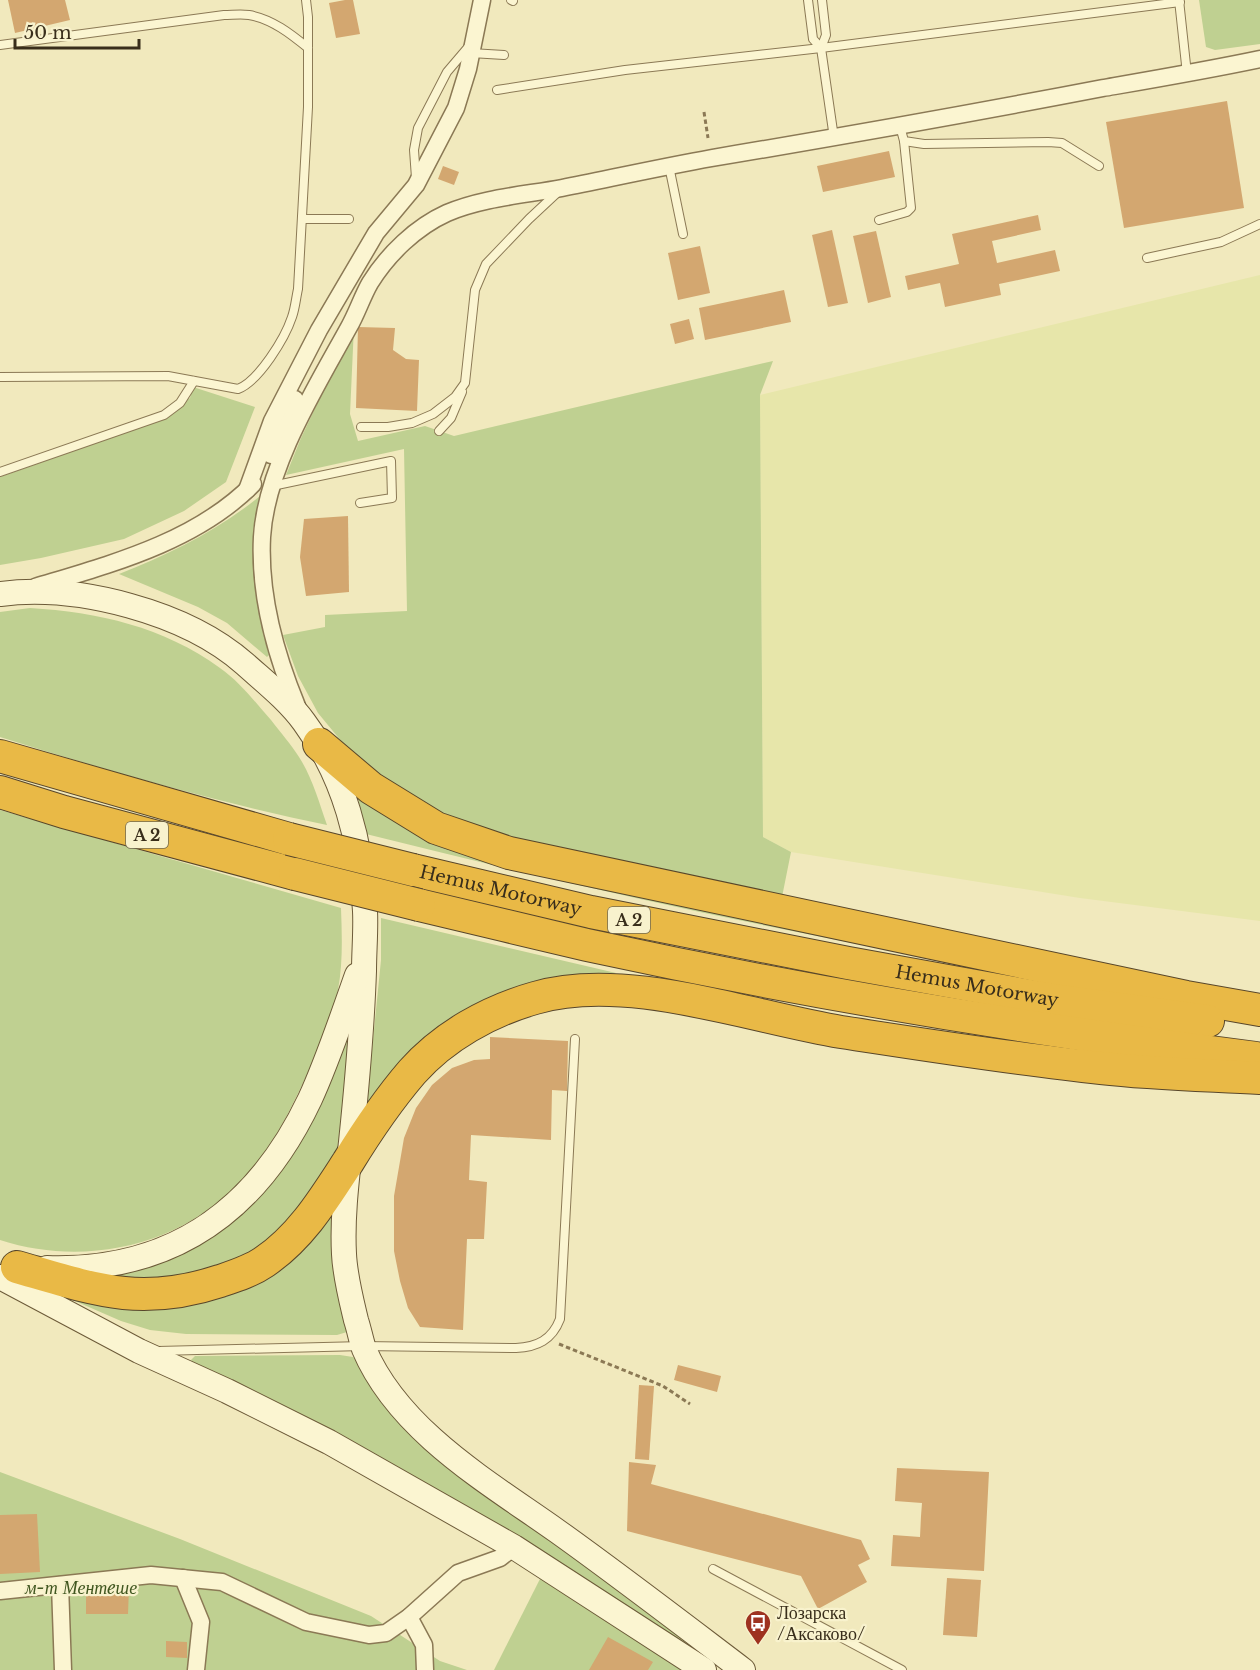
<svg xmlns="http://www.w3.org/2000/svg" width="1260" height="1670" font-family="'Libre Baskerville',serif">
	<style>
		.farmland { fill: #e7e6aa }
		.green { fill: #bfd091 }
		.building { fill: #d3a770 }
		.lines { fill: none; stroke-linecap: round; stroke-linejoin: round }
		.service-casing { stroke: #8b7955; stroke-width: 10 }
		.minor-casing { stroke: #8b7955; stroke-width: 19 }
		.secondary-casing { stroke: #6c5a38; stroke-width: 26 }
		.motorway-casing { stroke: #58462a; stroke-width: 34 }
		.path { stroke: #8b7955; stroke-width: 3; stroke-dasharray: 4.5 3; stroke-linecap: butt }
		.service { stroke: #fbf5d1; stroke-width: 8 }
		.minor { stroke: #fbf5d1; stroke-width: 16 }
		.secondary { stroke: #fbf5d1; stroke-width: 24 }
		.motorway { stroke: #e9b946; stroke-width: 32 }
		.motorway-bridge-casing { stroke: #58462a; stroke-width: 34; stroke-linecap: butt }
		.motorway-bridge { stroke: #e9b946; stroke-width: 32 }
		.labels { text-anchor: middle; stroke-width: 4.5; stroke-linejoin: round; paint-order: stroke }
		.shield { fill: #f8f2cd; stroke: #726950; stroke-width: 1.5 }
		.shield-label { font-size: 16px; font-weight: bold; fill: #392e1b }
		.street-label { font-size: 18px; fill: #392e1b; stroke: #f8f2cd }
		.park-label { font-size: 18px; font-style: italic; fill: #415720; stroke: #f8f2cd }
		.poi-label { font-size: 18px; fill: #392e1b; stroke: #f8f2cd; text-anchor: start }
	</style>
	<rect width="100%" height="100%" fill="#f1e9bd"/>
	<path class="farmland" d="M1260,275V921L1080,898L791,852L763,837L760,395Z"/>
	<g class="green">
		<path d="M1199,0H1260V44L1215,50L1206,47Z"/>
		<path d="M354,326L350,414L358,441L425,426L454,436L773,361L760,395L763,837L791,852L781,902L459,825L405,799L356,759L318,713L298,676L283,635L325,627V615L407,611L404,449L286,475L301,438Z"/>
		<path d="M193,387L255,407L226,482L184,511L124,539L41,558L0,565V477L150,424L190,398Z"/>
		<path d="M260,496C246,548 256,605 269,655L267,657L227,623L198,607L119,574C170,554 217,531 260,496Z"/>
		<path d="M30,608C98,612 164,627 220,668C240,682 255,702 271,720C280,732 291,744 299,757C312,777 319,802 327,825C216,802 108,771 0,737V612Z"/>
		<path d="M356,790L385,812L898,945L905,953C723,919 545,879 366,834Z"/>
		<path d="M0,810L341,908C342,935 343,963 338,990C331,1022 318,1053 303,1083C286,1119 268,1154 240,1183C177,1247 84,1267 0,1240Z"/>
		<path d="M381,918L616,973L602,981L491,997L459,1014L434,1031L366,1110L381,960Z"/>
		<path d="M353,1023L342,1145L299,1213L252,1255L223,1268L160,1280L88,1273L227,1222Z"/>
		<path d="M339,1186L348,1322L347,1332L337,1335L186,1334L150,1330L121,1321L6,1271L229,1285Z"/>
		<path d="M340,1355L353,1357L631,1598L687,1640L696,1650L536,1548L194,1364L191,1360L195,1356Z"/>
		<path d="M0,1472L180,1539L371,1616L440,1661L467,1670H0Z"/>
		<path d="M542,1575L683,1670H494Z"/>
	</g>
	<g class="building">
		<path d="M8,0H65L70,20L15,33Z"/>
		<path d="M345,0H353L360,34L336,38L329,3Z"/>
		<path d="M1227,101L1244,208L1124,228L1106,122Z"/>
		<path d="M889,151L895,177L823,192L817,166Z"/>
		<path d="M443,166L459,172L454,185L438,179Z"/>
		<path d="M1038,215L1041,230L992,241L997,263L1055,250L1060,271L999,284L1001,295L945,307L940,283L908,290L905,276L959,264L952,234Z"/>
		<path d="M832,230L848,303L828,307L812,235Z"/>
		<path d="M876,231L891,297L868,303L853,236Z"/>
		<path d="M700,246L710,293L678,300L668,253Z"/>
		<path d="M784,290L791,322L705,340L699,308Z"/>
		<path d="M689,319L694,339L675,344L670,324Z"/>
		<path d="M358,327L395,328L393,350L406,359L419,360L417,411L356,408Z"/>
		<path d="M348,516L349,592L306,596L300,557L304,519Z"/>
		<path d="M490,1037L568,1041L567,1091L552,1090L551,1140L471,1135L469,1180L487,1182L484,1239H467L463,1330L420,1327L408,1308L400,1281L394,1251V1196L404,1138L416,1108L432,1085L452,1068L474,1060L490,1059Z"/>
		<path d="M678,1365L721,1376L717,1392L674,1380Z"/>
		<path d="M639,1385L654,1386L649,1460L635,1459Z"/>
		<path d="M629,1462L656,1465L651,1484L861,1540L870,1559L858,1565L867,1582L818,1609L801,1576L627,1531Z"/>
		<path d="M897,1468L989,1472L984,1571L891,1566L893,1535L920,1537L921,1516L922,1503L895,1501Z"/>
		<path d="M37,1514L40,1572L0,1574V1515Z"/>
		<path d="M947,1578L981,1580L977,1637L943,1635Z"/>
		<path d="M86,1586L129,1587L128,1614H86Z"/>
		<path d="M608,1637L653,1662L648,1670H589Z"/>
		<path d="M166,1641L187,1642V1658L166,1657Z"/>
	</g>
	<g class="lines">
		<g class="service-casing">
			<g id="service">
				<path d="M511,0L513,1"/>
				<path d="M808,0L813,39L821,48"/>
				<path d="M822,0L826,35L821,48L834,138"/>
				<path d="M1179,0L1187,74"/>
				<path d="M0,45L224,15C232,15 241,14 249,15C272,19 291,34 308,48"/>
				<path d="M471,53L504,55"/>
				<path d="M497,90L625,70L821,48L1180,2"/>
				<path d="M900,126L904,141L924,144L1048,142L1062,143L1099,166"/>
				<path d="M669,166L683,234"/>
				<path d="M416,178L414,150L418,128L447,72L470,45"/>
				<path d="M303,219H349"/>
				<path d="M879,220L907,212L911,208L904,141"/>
				<path d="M1147,258L1221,242L1260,224"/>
				<path d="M0,377L168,376L238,389C259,381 285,338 292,317C295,309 296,298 298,289L308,107V17L306,0"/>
				<path d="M361,427H388L412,423L433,414L455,397L465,383L475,290L486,264L529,219L559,191"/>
				<path d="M439,431L451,418L462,392"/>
				<path d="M0,472L164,415L180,403L194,381"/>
				<path d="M272,486L391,461L392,498L360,503"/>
				<path d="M158,1351L363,1346L516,1348C537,1347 552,1340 560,1319L575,1039"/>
				<path d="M713,1569L902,1670"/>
			</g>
		</g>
		<g class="minor-casing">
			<g id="minor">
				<path d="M271,455L295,399"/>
				<path d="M247,490L272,421L319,330L376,233L416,185L456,108L468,69L482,0"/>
				<path d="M35,587C111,564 196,542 253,484"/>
				<path d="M297,706C275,653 259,595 262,537C266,467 316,387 349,327C357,313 362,297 370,283C388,254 416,227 447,213C482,198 524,195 562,188C612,178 662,167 712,158C843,136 973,113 1103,88C1155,79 1208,70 1260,59"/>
				<path d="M183,1578L201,1622L196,1670"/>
				<path d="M60,1585L63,1670"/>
				<path d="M0,1591L151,1575L222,1582L306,1622L369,1635L386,1633L409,1617L458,1573L500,1558L514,1547"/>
				<path d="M409,1617L424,1645L425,1670"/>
			</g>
		</g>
		<g class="secondary-casing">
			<g id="secondary">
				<path d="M0,594C78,584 186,612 245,664C265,682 288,700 304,722C344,776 362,844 365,911C366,930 364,951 364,971C362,1029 357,1084 351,1142C347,1178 342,1217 344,1254C345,1276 351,1299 356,1320C359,1329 361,1340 364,1349C399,1431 488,1482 557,1531C620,1576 681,1623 743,1670"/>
				<path d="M47,1268C172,1272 257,1211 310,1099C328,1060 342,1017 357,975"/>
				<path d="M0,1277L139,1351L227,1391L329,1442L514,1547L704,1670"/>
			</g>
		</g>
		<g class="motorway-casing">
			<g id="motorway">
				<path d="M319,744L371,788L436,828L509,853L1186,997L1260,1010"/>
				<path d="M0,756L289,839"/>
				<path d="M0,792L64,812L295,874"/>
				<path id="s1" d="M413,870L591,912L848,963L1047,999L1208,1021"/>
				<path d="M419,905C475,918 531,932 587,945C808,993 1032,1030 1256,1058"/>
				<path d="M17,1267C52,1277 88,1289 124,1293C156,1296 190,1291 220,1281C235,1276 251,1271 264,1262C301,1237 324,1199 348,1162C367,1131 388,1100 412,1072C444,1036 489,1011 535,998C625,971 750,1017 841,1032C927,1045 1014,1059 1101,1068C1154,1074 1207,1075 1260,1078"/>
			</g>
		</g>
		<g class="path">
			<path d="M704,112L708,138"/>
			<path d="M559,1344L663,1386L690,1404"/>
		</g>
		<use href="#service" class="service"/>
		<use href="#minor" class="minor"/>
		<use href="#secondary" class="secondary"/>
		<use href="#motorway" class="motorway"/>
		<g class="motorway-bridge-casing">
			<g id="motorway-bridge">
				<path d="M289,839L413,870"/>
				<path d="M295,874L419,905"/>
			</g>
		</g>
		<use href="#motorway-bridge" class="motorway-bridge"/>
	</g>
	<defs>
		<g id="bus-pin" transform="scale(1.35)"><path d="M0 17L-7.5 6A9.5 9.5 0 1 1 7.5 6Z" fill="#9e3220" stroke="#f8f2cd"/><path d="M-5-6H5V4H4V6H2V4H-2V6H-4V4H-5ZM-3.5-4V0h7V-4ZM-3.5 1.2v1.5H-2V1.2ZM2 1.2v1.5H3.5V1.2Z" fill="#fff"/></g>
	</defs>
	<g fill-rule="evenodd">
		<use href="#bus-pin" x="758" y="1623"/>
	</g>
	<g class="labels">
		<g class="shield">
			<rect x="126" y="822" width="42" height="26" rx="4.5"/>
			<rect x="608" y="907" width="42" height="26" rx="4.5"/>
		</g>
		<g class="shield-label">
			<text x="147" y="841">A 2</text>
			<text x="629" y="926">A 2</text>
		</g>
		<g class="street-label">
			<text dy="6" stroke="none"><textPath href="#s1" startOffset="90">Hemus Motorway</textPath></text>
			<text dy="6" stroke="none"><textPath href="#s1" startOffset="576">Hemus Motorway</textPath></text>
		</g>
		<g class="park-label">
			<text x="81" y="1594">м-т Ментeше</text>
		</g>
		<g class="poi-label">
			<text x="777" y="1619">Лозарска<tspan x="777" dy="21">/Аксаково/</tspan></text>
		</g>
	</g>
	<path d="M15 39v9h124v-9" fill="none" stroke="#392e1b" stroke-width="3"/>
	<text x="24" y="39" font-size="18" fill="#392e1b" stroke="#f8f2cd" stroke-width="4.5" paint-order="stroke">50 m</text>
</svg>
